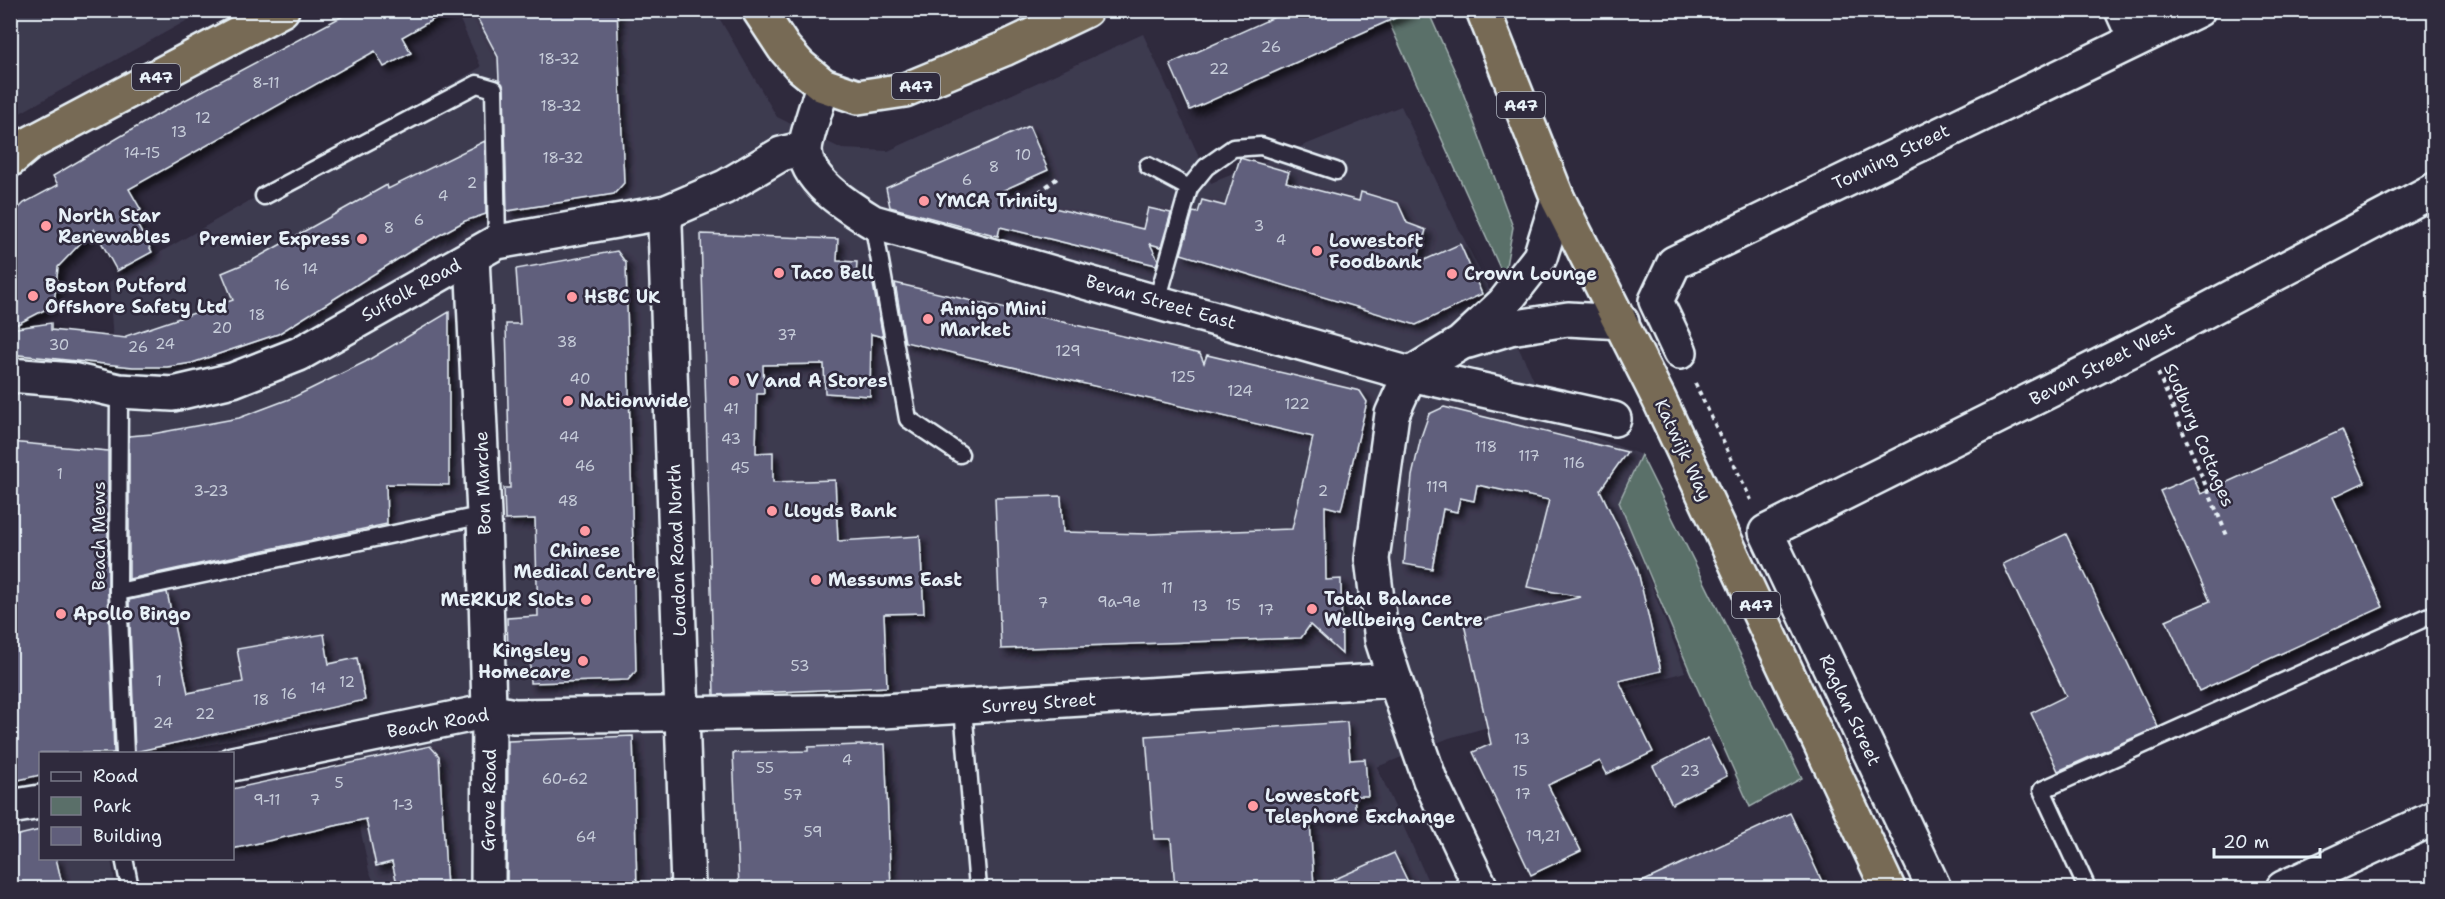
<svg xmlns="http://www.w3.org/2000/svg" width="2445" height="899" font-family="'Shantell Sans',sans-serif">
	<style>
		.built { fill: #3e3a50 }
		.green { fill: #5a6f69; stroke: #a1b0b0; stroke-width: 1.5 }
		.building { fill: #605e7b; stroke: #e8f1f8; stroke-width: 1.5; filter: url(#shadow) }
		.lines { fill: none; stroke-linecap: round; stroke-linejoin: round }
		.lane-casing { stroke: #e8f1f8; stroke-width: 21 }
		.street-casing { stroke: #e8f1f8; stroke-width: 38 }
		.highway-casing { stroke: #e8f1f8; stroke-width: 38 }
		.path { stroke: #e8f1f8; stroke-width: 4; stroke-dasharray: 4.5 4.5; stroke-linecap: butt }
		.lane { stroke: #2f2a3d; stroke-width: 16 }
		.street { stroke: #2f2a3d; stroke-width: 33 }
		.highway { stroke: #776a54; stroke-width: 33 }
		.poi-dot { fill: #ff9aa2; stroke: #2f2a3d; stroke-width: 2 }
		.labels { text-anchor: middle; stroke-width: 5; stroke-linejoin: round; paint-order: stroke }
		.number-label { font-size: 15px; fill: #c6ccd9 }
		.shield { fill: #2f2a3d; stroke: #b0b5c0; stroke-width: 1.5 }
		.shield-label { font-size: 16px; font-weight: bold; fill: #e8f1f8 }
		.street-label { font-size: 18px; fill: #e8f1f8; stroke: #2f2a3d }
		.poi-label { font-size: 18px; font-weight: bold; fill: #e8f1f8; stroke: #2f2a3d; text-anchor: start }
	</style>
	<defs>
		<filter id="shadow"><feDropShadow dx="5.5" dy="5.5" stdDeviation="3" flood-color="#0009"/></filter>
	</defs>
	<rect width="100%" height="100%" fill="#2f2a3d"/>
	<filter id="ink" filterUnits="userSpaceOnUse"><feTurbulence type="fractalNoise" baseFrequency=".0167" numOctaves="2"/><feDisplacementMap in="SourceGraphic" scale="12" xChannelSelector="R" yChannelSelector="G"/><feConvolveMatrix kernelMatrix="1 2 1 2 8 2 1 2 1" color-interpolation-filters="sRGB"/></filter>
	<g filter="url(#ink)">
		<g class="built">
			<path d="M11,10H204V11L11,118Z"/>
			<path d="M456,11H715L777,117L842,149L888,151L1143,34L1211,183L1401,106L1457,225L1528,367L1552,421L1641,455L1619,502L1685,672L1449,738L1377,767L1431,888H377L369,871L338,720L165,753L40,754V858L111,859L116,888H11L10,357L115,373L109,282L481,67Z"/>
		</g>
		<g class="green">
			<path d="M1384,11H1428L1456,74L1513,227L1504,277Z"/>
			<path d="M1641,455L1802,778L1750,807L1691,674L1619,502Z"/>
		</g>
		<g class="building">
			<path d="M354,10H450L402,37L411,53L384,67L375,51L129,189L141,210L132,215L152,252L117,271L94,229L58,267L54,305L10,328V217L24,203L58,185L53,176L157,115Z"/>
			<path d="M473,10H617L624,183L614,194L507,211L504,88L499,80L498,57Z"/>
			<path d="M1290,10H1413L1190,110L1170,64Z"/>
			<path d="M1029,126L1048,170L995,194L1143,229L1148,208L1171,213L1161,247L1150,244L1158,260L1156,265L1000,227L998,236L890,207L886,188Z"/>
			<path d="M485,141L486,214L465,221L414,249L278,334L192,363L167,367H133L10,354V329L51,323V330L126,338V336L233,300L222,273L251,261L387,185L388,189Z"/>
			<path d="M1240,158L1289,172L1286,182L1359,201L1361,192L1398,203L1407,223L1426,230L1416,264L1460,244L1482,294L1416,325L1181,254L1193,212L1198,213L1202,200L1225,206Z"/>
			<path d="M701,234L838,239L837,261L857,262L856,276L872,279L883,337L871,334L870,396L825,393L824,364L763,365L764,394H757L756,453L773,452V482L835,480L838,541L920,536L924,613L884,614L887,687L714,695Z"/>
			<path d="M617,251L626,263L636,671L628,680L530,683V650L508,651L507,618L538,616L535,519L505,520L504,488H510L506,324H520L516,269Z"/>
			<path d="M895,283L1200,354L1204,363L1207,355L1360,391L1367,402L1341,510L1325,506L1326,580L1341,579L1342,654L1310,625L1301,638L1001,649L995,498L1061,496L1063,532L1148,534L1292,529L1313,437L905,342Z"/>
			<path d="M449,312V485L386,484L387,524L129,579V436L152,434L239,418L292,398L365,362Z"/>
			<path d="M1444,407L1627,452L1600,490L1637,567L1661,671L1619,681L1653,752L1607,774L1600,761L1548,785L1581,851L1531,875L1473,752L1491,744L1464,624L1581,597L1527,587L1549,500L1477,485L1474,501L1460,498L1457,512L1443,509L1432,569L1404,564L1412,476L1421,437L1429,414Z"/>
			<path d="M2342,430L2365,482L2333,497L2383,607L2199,691L2166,620L2210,601L2160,491L2193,477L2201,494Z"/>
			<path d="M10,442L108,451V592L114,753H40V775L10,782Z"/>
			<path d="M2066,534L2158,727L2058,771L2031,713L2066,696L2003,564Z"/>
			<path d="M167,592L188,693L243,682L237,649L324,634L329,664L357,658L365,700L135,752L129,600Z"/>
			<path d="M1347,722L1350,760L1365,759L1368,796H1354L1356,816L1310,819L1314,888H1175L1171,839H1154L1146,736Z"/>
			<path d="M633,736L637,888H507L508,741Z"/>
			<path d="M1708,738L1727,776L1672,804L1653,766Z"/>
			<path d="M885,744L891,888H739L733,753L808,751V747Z"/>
			<path d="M430,746L439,756L447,888H398L392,862L376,866L366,819L232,849V789Z"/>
			<path d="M1790,813L1825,888H1629Z"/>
			<path d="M40,830V858H56L63,888H10V837Z"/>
			<path d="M1394,853L1411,888H1315Z"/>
		</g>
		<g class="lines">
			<g class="lane-casing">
				<g id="lane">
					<path d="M1148,166L1189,188"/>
					<path d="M264,196L477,84L494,89L497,242"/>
					<path d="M873,222L908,419L960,454"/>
					<path d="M1157,301L1189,188L1206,167L1233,148L1261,146L1336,171"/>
					<path d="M119,391L118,592L125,754"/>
					<path d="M118,592L484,515"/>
					<path d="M963,708L978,888"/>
					<path d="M124,858L130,888"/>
					<path d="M2087,888L2042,790L2434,614"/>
				</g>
			</g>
			<g class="street-casing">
				<g id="street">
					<path d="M2122,10L2135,39"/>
					<path d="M823,85C819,100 806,136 805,149C805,181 849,207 873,222L1410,374L1614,419"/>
					<path d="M667,212L665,225L688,888"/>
					<path d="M472,256L484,515L489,711L488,888"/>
					<path d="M1468,341L1510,328L1568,319L1622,322"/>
					<path d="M1680,352L1656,301L1674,263L2198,10"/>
					<path d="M10,375L72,380L119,391L173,394L233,380L299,354L497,242L667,212L725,187L781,154L805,148"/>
					<path d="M232,764L489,711L514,716L883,711L1395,680"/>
					<path d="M10,807L40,802"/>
					<path d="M1481,888L1430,780L1395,680L1382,640L1372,559L1392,414L1410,374L1461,343L1504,303L1540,257L1558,199"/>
					<path d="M1934,888L1766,532L2145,343L2434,190"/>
					<path d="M2283,888L2434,818"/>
				</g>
			</g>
			<g class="highway-casing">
				<g id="highway">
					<path d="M759,10L784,48L800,66L823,85L858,97L905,90L1004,49L1086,10"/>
					<path d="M1483,10L1558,199L1659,399L1888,888"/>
					<path d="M10,160L29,144L282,10"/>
				</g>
			</g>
			<g class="path">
				<path d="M1039,192L1060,176"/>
				<path d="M2158,373L2228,538"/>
				<path d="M1695,383L1751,500"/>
			</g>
			<use href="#lane" class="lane"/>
			<use href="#street" class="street"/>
			<use href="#highway" class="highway"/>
		</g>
	</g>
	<g class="poi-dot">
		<circle cx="924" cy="201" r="6"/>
		<circle cx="46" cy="226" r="6"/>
		<circle cx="362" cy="239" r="6"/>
		<circle cx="1317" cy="251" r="6"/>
		<circle cx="779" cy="273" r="6"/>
		<circle cx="1452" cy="274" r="6"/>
		<circle cx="33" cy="296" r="6"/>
		<circle cx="572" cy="297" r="6"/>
		<circle cx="928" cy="319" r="6"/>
		<circle cx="734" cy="381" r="6"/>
		<circle cx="568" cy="401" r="6"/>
		<circle cx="772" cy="511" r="6"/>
		<circle cx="585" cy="531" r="6"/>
		<circle cx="816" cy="580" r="6"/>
		<circle cx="586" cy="600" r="6"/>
		<circle cx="1312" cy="609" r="6"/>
		<circle cx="61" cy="614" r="6"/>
		<circle cx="583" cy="661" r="6"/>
		<circle cx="1253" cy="806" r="6"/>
	</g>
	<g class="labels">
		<g class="number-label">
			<text x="1271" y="52">26</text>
			<text x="559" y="64">18-32</text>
			<text x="1219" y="74">22</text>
			<text x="266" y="88">8-11</text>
			<text x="561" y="111">18-32</text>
			<text x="203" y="123">12</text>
			<text x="179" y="137">13</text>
			<text x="142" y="158">14-15</text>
			<text x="1023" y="160">10</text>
			<text x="563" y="163">18-32</text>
			<text x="994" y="172">8</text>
			<text x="967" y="185">6</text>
			<text x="472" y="188">2</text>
			<text x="443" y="201">4</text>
			<text x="419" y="225">6</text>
			<text x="1259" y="231">3</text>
			<text x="389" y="233">8</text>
			<text x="1281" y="245">4</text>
			<text x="310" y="274">14</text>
			<text x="282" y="290">16</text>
			<text x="257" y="320">18</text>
			<text x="222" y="333">20</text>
			<text x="787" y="340">37</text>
			<text x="567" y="347">38</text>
			<text x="165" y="349">24</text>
			<text x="59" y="350">30</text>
			<text x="138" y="352">26</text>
			<text x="1068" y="356">129</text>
			<text x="1183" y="382">125</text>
			<text x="580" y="384">40</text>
			<text x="1240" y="396">124</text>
			<text x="1297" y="409">122</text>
			<text x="731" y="414">41</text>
			<text x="569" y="442">44</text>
			<text x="731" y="444">43</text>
			<text x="1486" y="452">118</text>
			<text x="1529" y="461">117</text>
			<text x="1574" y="468">116</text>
			<text x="585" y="471">46</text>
			<text x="740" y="473">45</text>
			<text x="60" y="479">1</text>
			<text x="1437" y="492">119</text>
			<text x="211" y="496">3-23</text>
			<text x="1323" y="496">2</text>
			<text x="568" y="506">48</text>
			<text x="1167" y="593">11</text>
			<text x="1119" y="607">9a-9e</text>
			<text x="1043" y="608">7</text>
			<text x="1233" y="610">15</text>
			<text x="1200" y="611">13</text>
			<text x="1266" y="615">17</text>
			<text x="800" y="671">53</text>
			<text x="159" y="686">1</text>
			<text x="347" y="687">12</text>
			<text x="318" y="693">14</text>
			<text x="289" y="699">16</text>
			<text x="261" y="705">18</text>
			<text x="205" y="719">22</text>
			<text x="163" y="728">24</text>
			<text x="1522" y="744">13</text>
			<text x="847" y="765">4</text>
			<text x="765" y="773">55</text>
			<text x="1520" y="776">15</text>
			<text x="1690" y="776">23</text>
			<text x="565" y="784">60-62</text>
			<text x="339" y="788">5</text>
			<text x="1523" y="799">17</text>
			<text x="793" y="800">57</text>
			<text x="267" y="805">9-11</text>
			<text x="315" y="805">7</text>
			<text x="403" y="810">1-3</text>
			<text x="813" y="837">59</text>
			<text x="1543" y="841">19,21</text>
			<text x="586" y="842">64</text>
		</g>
		<g class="shield">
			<rect x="132" y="64" width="48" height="26" rx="4.5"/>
			<rect x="892" y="73" width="48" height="26" rx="4.5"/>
			<rect x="1497" y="92" width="48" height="26" rx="4.5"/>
			<rect x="1732" y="592" width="48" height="26" rx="4.5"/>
		</g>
		<g class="shield-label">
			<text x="156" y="83">A47</text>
			<text x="916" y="92">A47</text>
			<text x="1521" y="111">A47</text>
			<text x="1756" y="611">A47</text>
		</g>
		<g class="street-label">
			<text transform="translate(1891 157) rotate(-26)" y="6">Tonning Street</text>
			<text transform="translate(411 290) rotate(-29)" y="6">Suffolk Road</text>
			<text transform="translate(1161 302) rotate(16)" y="6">Bevan Street East</text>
			<text transform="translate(2102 364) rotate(-27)" y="6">Bevan Street West</text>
			<text transform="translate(2199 435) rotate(67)" y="6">Sudbury Cottages</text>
			<text transform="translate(1683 450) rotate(65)" y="6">Katwijk Way</text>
			<text transform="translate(483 483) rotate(-92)" y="6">Bon Marche</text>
			<text transform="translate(99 536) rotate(-90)" y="6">Beach Mews</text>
			<text transform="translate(677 550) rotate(-92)" y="6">London Road North</text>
			<text transform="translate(1039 703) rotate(-4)" y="6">Surrey Street</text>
			<text transform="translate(1850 710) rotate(65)" y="6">Raglan Street</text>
			<text transform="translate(438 723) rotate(-10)" y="6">Beach Road</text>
			<text transform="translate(489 800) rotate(-89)" y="6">Grove Road</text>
		</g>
		<g class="poi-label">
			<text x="936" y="207">YMCA Trinity</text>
			<text x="58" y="222">North Star<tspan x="58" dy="21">Renewables</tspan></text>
			<text x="350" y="245" text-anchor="end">Premier Express</text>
			<text x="1329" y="247">Lowestoft<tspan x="1329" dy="21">Foodbank</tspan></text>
			<text x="791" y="279">Taco Bell</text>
			<text x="1464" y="280">Crown Lounge</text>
			<text x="45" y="292">Boston Putford<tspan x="45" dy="21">Offshore Safety Ltd</tspan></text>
			<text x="584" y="303">HSBC UK</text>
			<text x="940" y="315">Amigo Mini<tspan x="940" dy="21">Market</tspan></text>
			<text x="746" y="387">V and A Stores</text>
			<text x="580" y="407">Nationwide</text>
			<text x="784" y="517">Lloyds Bank</text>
			<text x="585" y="557" text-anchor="middle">Chinese<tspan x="585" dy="21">Medical Centre</tspan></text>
			<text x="828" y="586">Messums East</text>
			<text x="1324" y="605">Total Balance<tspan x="1324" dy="21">Wellbeing Centre</tspan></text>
			<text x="574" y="606" text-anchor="end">MERKUR Slots</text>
			<text x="73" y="620">Apollo Bingo</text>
			<text x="571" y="657" text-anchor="end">Kingsley<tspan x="571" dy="21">Homecare</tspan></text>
			<text x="1265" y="802">Lowestoft<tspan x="1265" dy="21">Telephone Exchange</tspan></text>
		</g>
	</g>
	<rect width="2445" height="899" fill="none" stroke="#2f2a3d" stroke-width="36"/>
	<rect x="18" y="18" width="2409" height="863" fill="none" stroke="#e8f1f8" stroke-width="2" filter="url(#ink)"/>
	<rect x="39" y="752" width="195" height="108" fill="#2f2a3d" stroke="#797a88" stroke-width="1.5"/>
	<rect x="51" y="772" width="30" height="9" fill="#2f2a3d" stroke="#797a88" stroke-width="1.5"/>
	<text x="93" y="782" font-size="18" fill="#e8f1f8">Road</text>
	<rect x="51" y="797" width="30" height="18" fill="#5a6f69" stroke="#797a88" stroke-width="1.5"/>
	<text x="93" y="812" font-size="18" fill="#e8f1f8">Park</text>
	<rect x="51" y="827" width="30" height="18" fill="#605e7b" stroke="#797a88" stroke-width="1.5"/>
	<text x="93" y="842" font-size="18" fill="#e8f1f8">Building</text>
	<path d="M2214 848v9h106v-9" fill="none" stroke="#e8f1f8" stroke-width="3"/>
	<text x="2223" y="848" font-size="18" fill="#e8f1f8" stroke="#2f2a3d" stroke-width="4.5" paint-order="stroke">20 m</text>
</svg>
